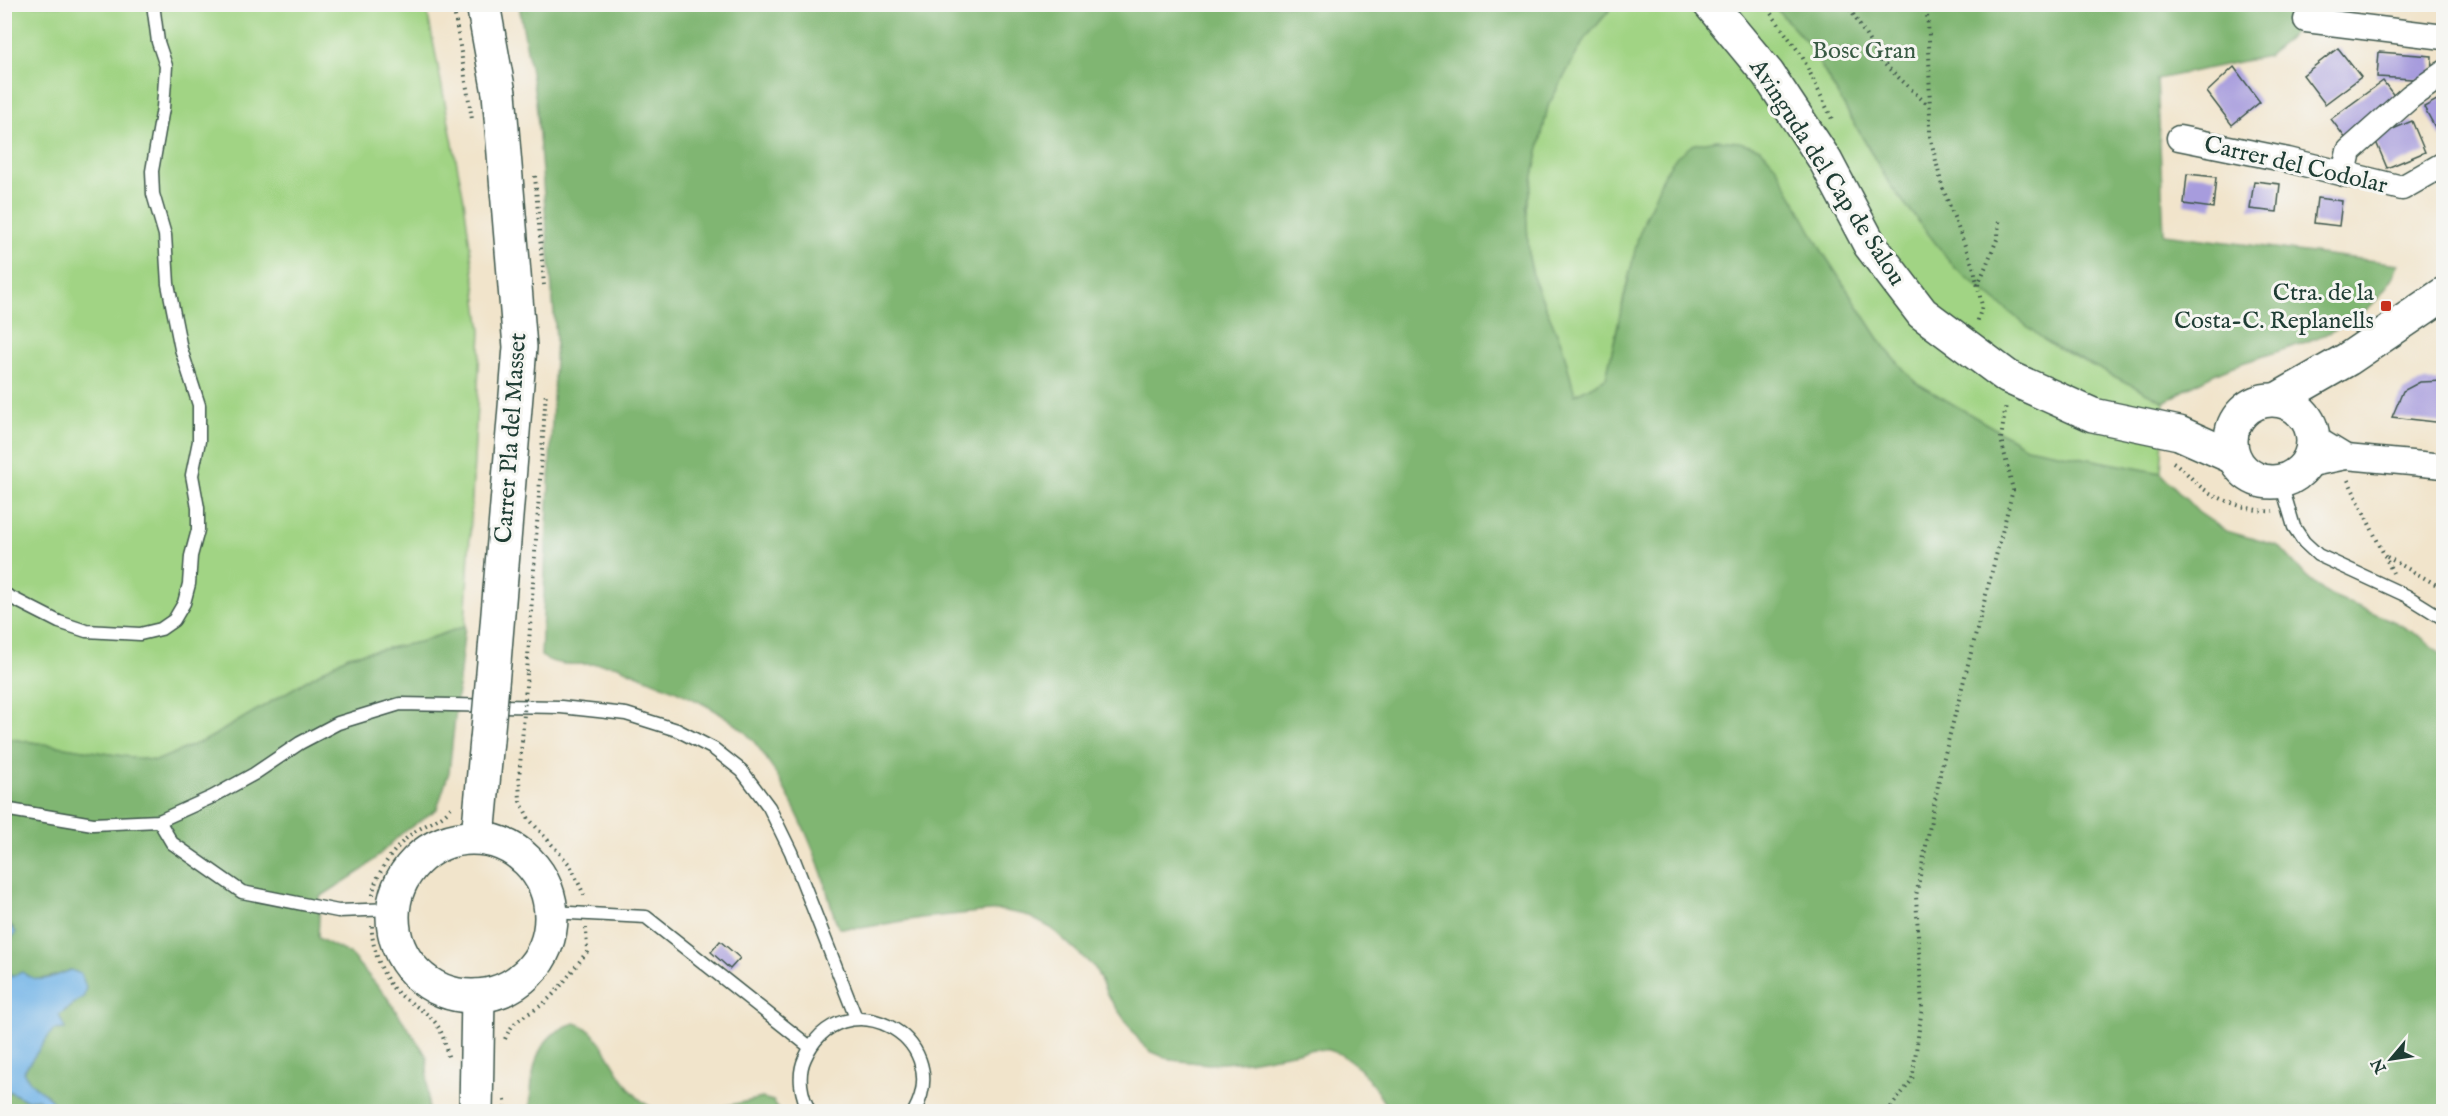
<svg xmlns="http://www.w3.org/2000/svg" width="2448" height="1116" font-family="'IM FELL English',serif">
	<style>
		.green { fill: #a1d484; stroke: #60885c; stroke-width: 1.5 }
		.forest { fill: #80b672; stroke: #507a53; stroke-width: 1.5 }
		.water { fill: #72b4e7; stroke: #48788e; stroke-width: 1.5 }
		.building { fill: #a79cdd }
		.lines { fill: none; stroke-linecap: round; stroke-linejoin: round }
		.lane-casing { stroke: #3e564b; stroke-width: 15 }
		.street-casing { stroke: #3e564b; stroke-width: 27 }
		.secondary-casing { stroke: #3e564b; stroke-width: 36 }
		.path { stroke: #3e564b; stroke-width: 4; stroke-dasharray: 1.5 4.5; stroke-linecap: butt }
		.lane { stroke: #fff; stroke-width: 12 }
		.street { stroke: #fff; stroke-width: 24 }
		.secondary { stroke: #fff; stroke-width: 33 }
		.secondary-bridge-casing { stroke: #3e564b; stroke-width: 36; stroke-linecap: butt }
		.path-bridge { stroke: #3e564b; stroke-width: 4; stroke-dasharray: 1.5 4.5; stroke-linecap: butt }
		.secondary-bridge { stroke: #fff; stroke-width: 33 }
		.poi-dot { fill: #c8321e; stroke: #f6f6f2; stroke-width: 2 }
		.labels { text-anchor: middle; stroke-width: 6; stroke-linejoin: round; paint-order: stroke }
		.park-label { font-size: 24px; fill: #395b44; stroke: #f6f6f2 }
		.street-label { font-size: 24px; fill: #1f3d34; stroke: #f6f6f2 }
		.poi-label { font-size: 24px; fill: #1f3d34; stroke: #f6f6f2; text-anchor: end }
	</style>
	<rect width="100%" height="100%" fill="#f6f6f2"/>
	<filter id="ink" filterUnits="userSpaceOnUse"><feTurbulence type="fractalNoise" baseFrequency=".0167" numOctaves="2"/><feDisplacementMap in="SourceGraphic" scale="12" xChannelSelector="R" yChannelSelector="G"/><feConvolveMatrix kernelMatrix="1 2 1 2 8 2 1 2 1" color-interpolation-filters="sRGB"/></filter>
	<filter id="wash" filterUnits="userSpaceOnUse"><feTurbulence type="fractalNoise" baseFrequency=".008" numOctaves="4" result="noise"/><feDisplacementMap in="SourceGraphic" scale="24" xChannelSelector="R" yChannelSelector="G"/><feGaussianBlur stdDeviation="1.35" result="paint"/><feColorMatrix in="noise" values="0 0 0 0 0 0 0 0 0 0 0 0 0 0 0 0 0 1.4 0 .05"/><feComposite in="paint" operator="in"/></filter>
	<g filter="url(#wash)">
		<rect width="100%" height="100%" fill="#f1e4cb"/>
		<g class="green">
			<path d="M5,5H426L464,200L481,331L465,626L420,642L348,656L208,739L156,761L5,738Z"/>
			<path d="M1614,5H1773L1809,45L1890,185L2048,343L2165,402L2161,473L2026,447L1915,382L1885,348L1822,251L1664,174L1657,194L1645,217L1627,283L1606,378L1575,395L1562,345L1534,280L1529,258L1526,208L1548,106L1584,40Z"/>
		</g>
		<g class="forest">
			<path d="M519,5H1614L1584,40L1548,106L1526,208L1529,258L1534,280L1562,345L1575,395L1606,378L1638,237L1664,174L1677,156L1694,144L1717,140L1739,142L1760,148L1776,166L1822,251L1885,348L1915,382L2026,447L2161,473L2198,512L2226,531L2279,546L2306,576L2326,593L2395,622L2421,637L2443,655V1111H1389L1375,1088L1360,1069L1340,1054L1328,1050L1314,1049L1249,1061L1209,1064L1171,1060L1150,1051L1141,1043L1108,996L1095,968L1051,928L1026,915L999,910L921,918L861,928H839C830,909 828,890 821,871C808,833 775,762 747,734C714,702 659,685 618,666C593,660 563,671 541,656L556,337L536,101Z"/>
			<path d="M1773,5H2345L2315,14L2268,56L2157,79L2164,234L2398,264C2375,333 2289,345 2231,367C2207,376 2186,389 2165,402L2048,343L1955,268L1890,185L1809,45Z"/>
			<path d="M465,626L449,772L437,809L401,834L364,869L320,897L318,938L350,954L386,996L427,1056L428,1111H4V1089L26,1100L38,1099L54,1104L47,1095L32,1087L22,1073L53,1030L58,1015L71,1007V970C45,980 39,981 11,977C2,956 6,948 13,927L5,921V738L156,761L208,739L348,656L420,642Z"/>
			<path d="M575,1023C610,1031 615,1095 659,1111H530C532,1073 532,1036 575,1023Z"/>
			<path d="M762,1098L773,1101L781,1111H703Z"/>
		</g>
		<g class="water">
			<path d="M5,921L16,932L8,943L5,954Z"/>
			<path d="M4,962L11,977L22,972C40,986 52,977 71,970L81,974L86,987L84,996L59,1015L65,1029L53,1030L23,1072C34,1090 43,1089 54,1104L50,1107L38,1099L26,1100L5,1089Z"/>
		</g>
		<g id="blocks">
			<g class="building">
				<path d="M2338,48L2361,77L2325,104L2303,75Z"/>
				<path d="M2379,52L2432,56L2431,80L2377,77Z"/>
				<path d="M2234,67L2260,102L2232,125L2207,92Z"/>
				<path d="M2383,81L2398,101L2346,139L2331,119Z"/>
				<path d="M2444,96V137L2441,138L2424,107Z"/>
				<path d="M2412,121L2425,152L2387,168L2374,137Z"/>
				<path d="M2187,174L2216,177L2213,208L2184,204Z"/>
				<path d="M2254,181L2280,184L2277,212L2250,209Z"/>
				<path d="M2317,198L2342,201L2339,226L2314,223Z"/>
				<path d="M2444,381V423L2392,417L2403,391L2420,382Z"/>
				<path d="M720,941L740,958L730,969L711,952Z"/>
			</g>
		</g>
	</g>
	<g filter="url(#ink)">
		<use href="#blocks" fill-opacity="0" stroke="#3e564b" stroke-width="1.5"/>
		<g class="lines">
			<g class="lane-casing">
				<g id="lane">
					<path d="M2281,483L2294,527L2304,542L2318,555L2407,596L2444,619"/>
					<path d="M4,594L59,622L86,631L140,634L161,629L174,620L184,603L189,584L191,556L198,530V508L192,475L199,441V405L181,349L168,284L165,235L153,194L152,171L163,108L166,66L158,42L153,4"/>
					<path d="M4,809L93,824L159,821L212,797L254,774L300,743L338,723L400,704L561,707L626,714L677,730L714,749L742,771L769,807L791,852L856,1018"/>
					<path d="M159,821L172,843L242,892L338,911L393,909"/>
					<path d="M551,912L646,917L810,1047"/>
					<path d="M810,1112C801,1096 797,1075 805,1058C841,977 956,1036 914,1112"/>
				</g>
			</g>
			<g class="street-casing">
				<g id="street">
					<path d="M2306,20L2444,37"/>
					<path d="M2179,138L2288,160L2402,188L2444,164"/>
					<path d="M2344,174L2349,151L2411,96L2444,73"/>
					<path d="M2313,437L2346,457"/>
					<path d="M2307,465L2346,457L2444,466"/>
				</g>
			</g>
			<g class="secondary-casing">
				<g id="secondary">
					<path d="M483,4L499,93L520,347L494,662"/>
					<path d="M1710,4L1768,74L1825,160L1870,245L1922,313L2008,377L2093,415L2179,433L2233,457"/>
					<path d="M2278,399L2348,359L2444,294"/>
					<circle cx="2272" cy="441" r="41"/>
					<path d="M478,837L487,740"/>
					<circle cx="472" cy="917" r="79"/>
					<path d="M476,1112L478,996"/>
				</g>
			</g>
			<g class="path">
				<path d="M453,4L472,119"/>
				<path d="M1764,4L1802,56L1832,119"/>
				<path d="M1847,4L1881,61L1929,106"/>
				<path d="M1926,4L1929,36L1930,136L1942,186L1974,269L1982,306L1977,323"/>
				<path d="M535,176L544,285"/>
				<path d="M1978,285L1998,237L1999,219"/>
				<path d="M2173,462C2184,469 2191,479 2201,487C2216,499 2254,513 2273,511"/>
				<path d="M2348,480L2393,573"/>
				<path d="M2387,557L2444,589"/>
				<path d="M527,672L546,391"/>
				<path d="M522,741L519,778L520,801L529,819L570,865L586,899"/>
				<path d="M373,895C374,874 397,844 414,832C428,823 443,819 453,805"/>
				<path d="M372,926C371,945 381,973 393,988C407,1004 432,1011 441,1032C445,1040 446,1051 449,1059"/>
				<path d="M505,1039C515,1016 525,1018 543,1004C560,990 573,969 587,952L586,928"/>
				<path d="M505,1100L506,1112"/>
				<path d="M1887,1112L1912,1080L1922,1008L1916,896L1942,765L2013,490L2001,439L2006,404"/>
			</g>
			<use href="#lane" class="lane"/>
			<use href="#street" class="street"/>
			<use href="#secondary" class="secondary"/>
			<g class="secondary-bridge-casing">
				<path id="secondary-bridge" d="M487,740L494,662"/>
			</g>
			<path class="path-bridge" d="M522,741L527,672"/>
			<use href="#secondary-bridge" class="secondary-bridge"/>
		</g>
	</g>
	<rect class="poi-dot" x="2380" y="300" width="12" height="12" rx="3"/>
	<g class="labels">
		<g class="park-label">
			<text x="1864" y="58">Bosc Gran</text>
		</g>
		<g class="street-label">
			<text transform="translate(2296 164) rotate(13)" y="8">Carrer del Codolar</text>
			<text transform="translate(1828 172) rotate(57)" y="8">Avinguda del Cap de Salou</text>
			<text transform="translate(510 438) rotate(-86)" y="8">Carrer Pla del Masset</text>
		</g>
		<g class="poi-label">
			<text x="2374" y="300">Ctra. de la<tspan x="2374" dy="28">Costa-C. Replanells</tspan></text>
		</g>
	</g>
	<rect width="2448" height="1116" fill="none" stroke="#f6f6f2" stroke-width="24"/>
	<g transform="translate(2391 1059) rotate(241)" stroke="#f6f6f2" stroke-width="4.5" paint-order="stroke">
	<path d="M0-4.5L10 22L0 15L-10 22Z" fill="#1f3d34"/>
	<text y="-9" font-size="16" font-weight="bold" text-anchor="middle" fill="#1f3d34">N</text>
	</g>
</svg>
